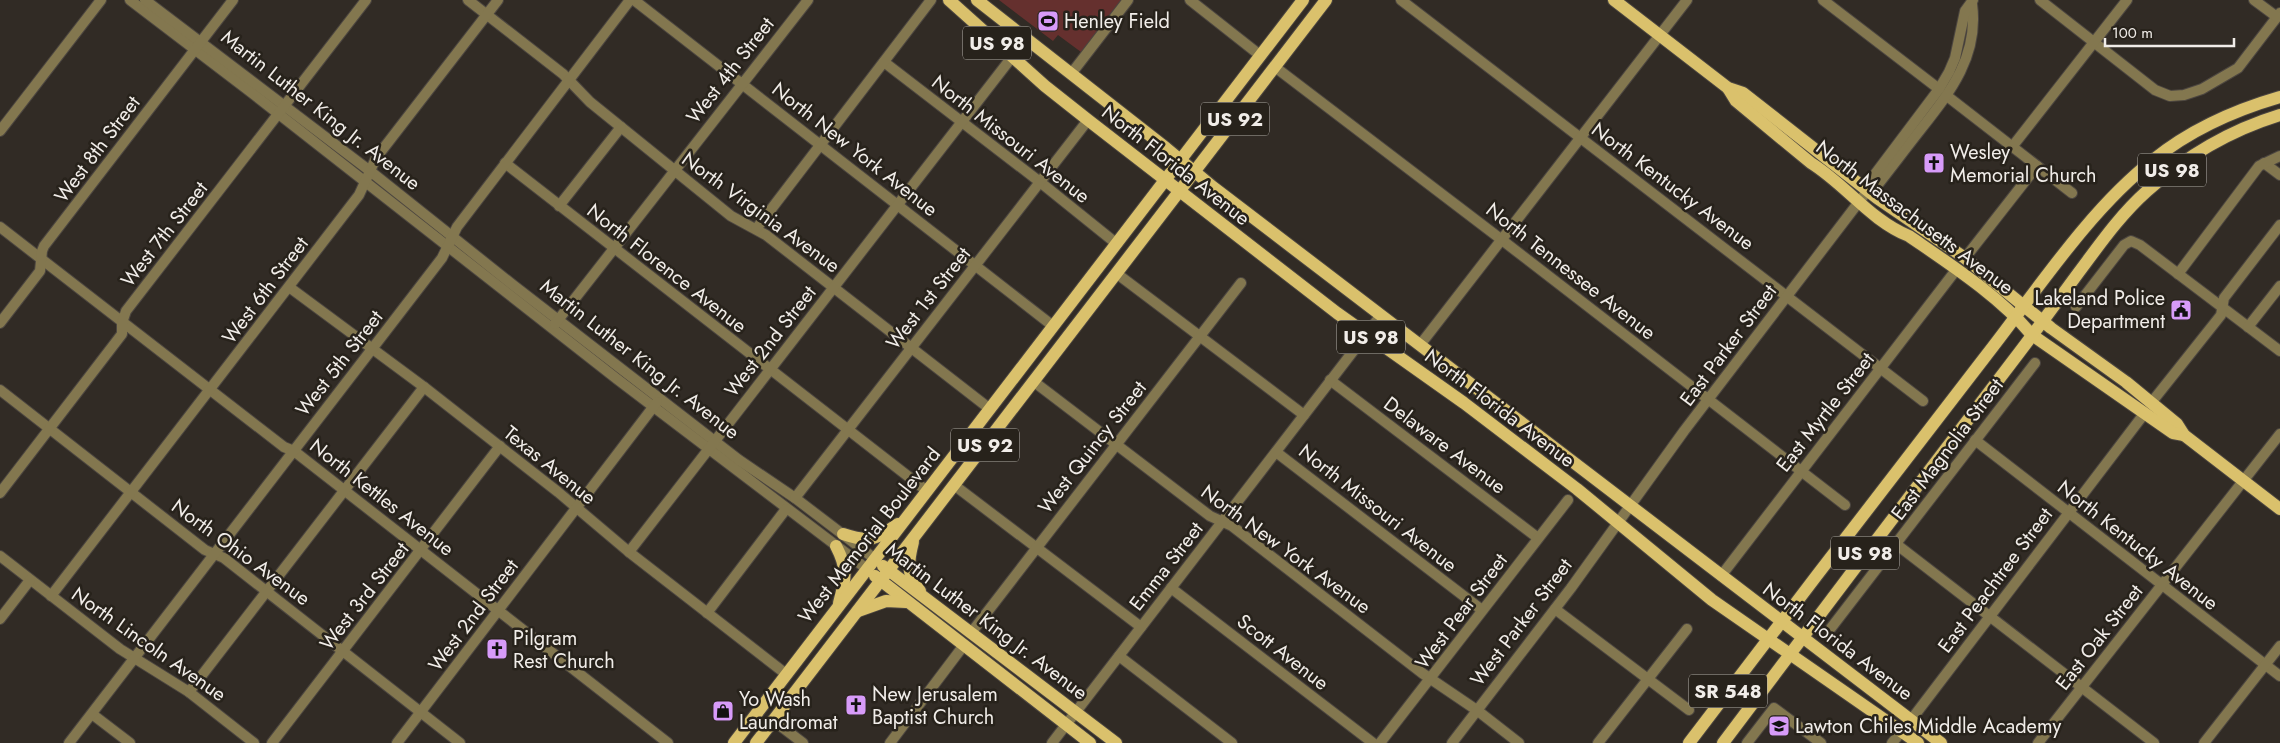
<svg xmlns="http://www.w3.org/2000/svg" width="2280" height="743" font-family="Jost,sans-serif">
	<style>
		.green { fill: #65302e }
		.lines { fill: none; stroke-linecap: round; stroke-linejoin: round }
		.minor-casing { stroke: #4c4640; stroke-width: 12 }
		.major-casing { stroke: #4c4640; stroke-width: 14 }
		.minor { stroke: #83774f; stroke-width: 10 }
		.major { stroke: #dac16c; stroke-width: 12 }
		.labels { text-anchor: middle; stroke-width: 5; stroke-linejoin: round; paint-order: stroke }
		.shield { fill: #27221b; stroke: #b4b0ab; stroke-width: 1 }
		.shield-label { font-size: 19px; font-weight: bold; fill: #f1ede9 }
		.poi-label { font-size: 20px; fill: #f1ede9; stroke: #27221b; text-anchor: start }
		.street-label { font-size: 20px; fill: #f1ede9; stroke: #27221b }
	</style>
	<rect width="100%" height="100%" fill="#312b25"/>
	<path class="green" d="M999,0H1121L1081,52L1058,35L1053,41Z"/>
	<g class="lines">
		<g class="minor-casing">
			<g id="minor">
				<path d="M130,0L252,93L617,379L867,569"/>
				<path d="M145,0L370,171L513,285L739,460L795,498L875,559"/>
				<path d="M468,0L563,74L590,102L731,216L766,235L990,409"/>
				<path d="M634,0L1053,326"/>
				<path d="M1190,0L1261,56"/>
				<path d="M1401,0L1923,401"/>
				<path d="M1823,0L1939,89"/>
				<path d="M2040,0L2155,90L2170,96L2184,95L2202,89L2238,68L2280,13"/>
				<path d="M2254,0L2277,17"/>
				<path d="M884,62L1040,182L1117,244"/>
				<path d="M1275,67L1502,240L1845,505"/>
				<path d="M1071,74L1128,0"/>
				<path d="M1947,96L2072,193"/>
				<path d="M0,131L101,0"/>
				<path d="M2012,147L2127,0"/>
				<path d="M505,163L927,491"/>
				<path d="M2264,163L2280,175"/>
				<path d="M1868,190L1876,187C1891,168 1906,148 1921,129C1951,91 1979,55 1972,4"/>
				<path d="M559,206L621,127"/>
				<path d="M0,227L284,447L294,451L668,743"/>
				<path d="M756,229L931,0"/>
				<path d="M1965,258L2037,166"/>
				<path d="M1116,273L1304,415"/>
				<path d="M2178,274L2259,166L2280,156"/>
				<path d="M289,287L424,387L558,492L629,552L786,674"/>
				<path d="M2076,307L2124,245L2131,241L2140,245L2280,351"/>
				<path d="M0,323L40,271L42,251L44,246L233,0"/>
				<path d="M555,324L808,0"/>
				<path d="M2248,327L2280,286"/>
				<path d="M1420,345L1687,0"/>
				<path d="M1330,380L1538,538"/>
				<path d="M1033,381L1210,516L1232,526L1422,673L1478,711L1519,743"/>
				<path d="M0,390L205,550L224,558L460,743"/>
				<path d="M2151,403L2221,315L2224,298L2280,225"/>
				<path d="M1975,440L2280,676"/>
				<path d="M1276,452L1482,610"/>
				<path d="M954,485L1141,627"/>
				<path d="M0,493L122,334V323L126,311L366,0"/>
				<path d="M795,498L1088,120"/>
				<path d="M1896,544L2154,743"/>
				<path d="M629,552L1012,57"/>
				<path d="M0,556L120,649L189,692L254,743"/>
				<path d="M1721,576L1956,270"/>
				<path d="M1171,588L1373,743"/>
				<path d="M51,596L359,195L376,158L498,0"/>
				<path d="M1555,609L1689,710"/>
				<path d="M707,613L786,509"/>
				<path d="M0,619L30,580"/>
				<path d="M1831,628L2035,363"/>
				<path d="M971,633L1241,283"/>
				<path d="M1119,656L1232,743"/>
				<path d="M189,692L424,387"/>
				<path d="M92,714L130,743"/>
				<path d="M1911,720L2144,414"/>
				<path d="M774,721L803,743"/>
				<path d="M69,743L442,258L457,227L630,0"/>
				<path d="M272,743L500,446"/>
				<path d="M397,743L657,402"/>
				<path d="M890,743L964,645"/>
				<path d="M1052,743L1381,315"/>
				<path d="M1380,743L1568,500"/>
				<path d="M1452,743L1571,588L1684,431L1868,190L1869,182L1939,89L1949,72L1955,58L1965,11L1973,0"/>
				<path d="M1598,743L1687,629"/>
				<path d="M1747,743L1774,708L1821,743"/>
				<path d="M1892,743L1902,731"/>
				<path d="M2038,743L2280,434"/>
				<path d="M2204,743L2280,646"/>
			</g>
		</g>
		<g class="major-casing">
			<g id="major">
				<path d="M949,0L1045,86L1088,120L1337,313L1464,403L1577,489L1712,600L1918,743"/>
				<path d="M977,0L1166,148L1213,187L1941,743"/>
				<path d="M1614,0L1728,88L1743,93L1877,198L1965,258L2051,328L2126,382L2177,424L2184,435L2280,509"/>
				<path d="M1728,88L1736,101L1811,163C1845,184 1871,221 1909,236C1951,265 1999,296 2032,335L2173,433L2184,435"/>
				<path d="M843,534C870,543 875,540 898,524"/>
				<path d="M913,542C908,561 906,575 920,591"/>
				<path d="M836,546C848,569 846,578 839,603"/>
				<path d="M883,566L1116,743"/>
				<path d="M875,576L1090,743"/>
				<path d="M858,611L886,601L906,602"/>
				<path d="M734,743L1303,0"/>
				<path d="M756,743L1326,0"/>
				<path d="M1689,743C1787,614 1886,485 1985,357C2036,292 2088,211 2153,160C2190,130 2235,110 2280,97"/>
				<path d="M1723,743C1819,616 1915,488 2012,362C2035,332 2057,302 2079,272C2100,244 2120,215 2147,191C2185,157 2231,130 2280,115"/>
			</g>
		</g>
		<use href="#minor" class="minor"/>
		<use href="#major" class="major"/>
	</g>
	<defs>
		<g id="stadium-square" transform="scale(1.125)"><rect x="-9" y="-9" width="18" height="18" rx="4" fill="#d79bf9" stroke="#27221b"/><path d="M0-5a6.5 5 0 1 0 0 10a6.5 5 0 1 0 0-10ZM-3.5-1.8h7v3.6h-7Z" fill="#111"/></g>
		<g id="church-square" transform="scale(1.125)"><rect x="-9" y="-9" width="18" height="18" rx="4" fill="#d79bf9" stroke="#27221b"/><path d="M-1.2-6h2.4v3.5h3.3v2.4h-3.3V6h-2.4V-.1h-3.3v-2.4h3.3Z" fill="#111"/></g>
		<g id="civic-square" transform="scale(1.125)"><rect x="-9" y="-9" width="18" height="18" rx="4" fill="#d79bf9" stroke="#27221b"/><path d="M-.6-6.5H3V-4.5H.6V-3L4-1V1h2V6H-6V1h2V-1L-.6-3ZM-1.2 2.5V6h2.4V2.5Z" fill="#111"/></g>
		<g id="shop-square" transform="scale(1.125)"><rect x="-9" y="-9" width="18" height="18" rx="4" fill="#d79bf9" stroke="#27221b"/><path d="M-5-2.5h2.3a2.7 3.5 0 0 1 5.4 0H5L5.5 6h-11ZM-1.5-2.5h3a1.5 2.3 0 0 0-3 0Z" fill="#111"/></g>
		<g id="school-square" transform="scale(1.125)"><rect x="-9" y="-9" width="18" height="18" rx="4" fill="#d79bf9" stroke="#27221b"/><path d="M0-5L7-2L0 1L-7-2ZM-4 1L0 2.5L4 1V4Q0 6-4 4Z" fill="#111"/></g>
	</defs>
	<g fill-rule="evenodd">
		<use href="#stadium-square" x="1048" y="21"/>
		<use href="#church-square" x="1934" y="163"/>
		<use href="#civic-square" x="2181" y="310"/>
		<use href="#church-square" x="497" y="649"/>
		<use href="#church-square" x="856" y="705"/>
		<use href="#shop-square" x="723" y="711"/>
		<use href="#school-square" x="1779" y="726"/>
	</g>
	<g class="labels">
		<g class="shield">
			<rect x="963" y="26.5" width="68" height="33" rx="4"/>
			<rect x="1201" y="102.5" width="68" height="33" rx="4"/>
			<rect x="2138" y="153.5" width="68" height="33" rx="4"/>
			<rect x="1337" y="320.5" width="68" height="33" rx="4"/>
			<rect x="951" y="428.5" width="68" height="33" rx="4"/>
			<rect x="1831" y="536.5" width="68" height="33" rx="4"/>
			<rect x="1689" y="674.5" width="78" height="33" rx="4"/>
		</g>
		<g class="shield-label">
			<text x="997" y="50">US 98</text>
			<text x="1235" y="126">US 92</text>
			<text x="2172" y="177">US 98</text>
			<text x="1371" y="344">US 98</text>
			<text x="985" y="452">US 92</text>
			<text x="1865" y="560">US 98</text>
			<text x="1728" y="698">SR 548</text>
		</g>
		<g class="poi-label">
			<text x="1064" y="28">Henley Field</text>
			<text x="1950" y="159">Wesley<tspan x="1950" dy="23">Memorial Church</tspan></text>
			<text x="2165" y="305" text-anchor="end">Lakeland Police<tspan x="2165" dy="23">Department</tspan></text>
			<text x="513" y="645">Pilgram<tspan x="513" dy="23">Rest Church</tspan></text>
			<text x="872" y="701">New Jerusalem<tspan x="872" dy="23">Baptist Church</tspan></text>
			<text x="739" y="706">Yo Wash<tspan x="739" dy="23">Laundromat</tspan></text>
			<text x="1795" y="733">Lawton Chiles Middle Academy</text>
		</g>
		<g class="street-label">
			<text transform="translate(730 70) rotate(-52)" y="7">West 4th Street</text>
			<text transform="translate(321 110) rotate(38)" y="7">Martin Luther King Jr. Avenue</text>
			<text transform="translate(1011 139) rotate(38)" y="7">North Missouri Avenue</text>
			<text transform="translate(97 149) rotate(-53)" y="7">West 8th Street</text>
			<text transform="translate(855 149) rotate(38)" y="7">North New York Avenue</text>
			<text transform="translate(1176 165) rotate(38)" y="7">North Florida Avenue</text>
			<text transform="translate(1673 186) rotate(37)" y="7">North Kentucky Avenue</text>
			<text transform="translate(761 212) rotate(36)" y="7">North Virginia Avenue</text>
			<text transform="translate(1915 217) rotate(37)" y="7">North Massachusetts Avenue</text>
			<text transform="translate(164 234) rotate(-52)" y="7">West 7th Street</text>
			<text transform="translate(667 268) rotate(38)" y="7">North Florence Avenue</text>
			<text transform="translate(1571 271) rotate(38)" y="7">North Tennessee Avenue</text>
			<text transform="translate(265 290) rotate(-53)" y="7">West 6th Street</text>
			<text transform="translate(928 298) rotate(-52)" y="7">West 1st Street</text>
			<text transform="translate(770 341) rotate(-52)" y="7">West 2nd Street</text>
			<text transform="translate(1728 345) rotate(-53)" y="7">East Parker Street</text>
			<text transform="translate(640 359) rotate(38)" y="7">Martin Luther King Jr. Avenue</text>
			<text transform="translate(339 363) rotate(-52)" y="7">West 5th Street</text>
			<text transform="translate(1500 408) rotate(37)" y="7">North Florida Avenue</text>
			<text transform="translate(1825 412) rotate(-52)" y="7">East Myrtle Street</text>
			<text transform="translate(1445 445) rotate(37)" y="7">Delaware Avenue</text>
			<text transform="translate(1092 447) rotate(-52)" y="7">West Quincy Street</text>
			<text transform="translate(1947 449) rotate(-53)" y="7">East Magnolia Street</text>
			<text transform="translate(550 465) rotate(39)" y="7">Texas Avenue</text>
			<text transform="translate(382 497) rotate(38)" y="7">North Kettles Avenue</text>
			<text transform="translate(1378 508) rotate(38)" y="7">North Missouri Avenue</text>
			<text transform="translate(869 535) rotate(-52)" y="7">West Memorial Boulevard</text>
			<text transform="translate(2138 545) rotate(38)" y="7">North Kentucky Avenue</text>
			<text transform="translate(1286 549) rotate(36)" y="7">North New York Avenue</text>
			<text transform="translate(241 552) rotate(36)" y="7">North Ohio Avenue</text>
			<text transform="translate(1166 566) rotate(-52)" y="7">Emma Street</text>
			<text transform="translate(1995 580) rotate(-53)" y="7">East Peachtree Street</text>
			<text transform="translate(364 596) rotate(-52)" y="7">West 3rd Street</text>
			<text transform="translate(1461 611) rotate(-53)" y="7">West Pear Street</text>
			<text transform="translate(473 615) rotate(-53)" y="7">West 2nd Street</text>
			<text transform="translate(987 621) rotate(37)" y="7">Martin Luther King Jr. Avenue</text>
			<text transform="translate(1521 622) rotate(-53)" y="7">West Parker Street</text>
			<text transform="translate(2099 637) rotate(-52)" y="7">East Oak Street</text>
			<text transform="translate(1838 641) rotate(37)" y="7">North Florida Avenue</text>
			<text transform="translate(149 644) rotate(35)" y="7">North Lincoln Avenue</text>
			<text transform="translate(1283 652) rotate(38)" y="7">Scott Avenue</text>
		</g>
	</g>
	<path d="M2105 38v8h129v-8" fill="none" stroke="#f1ede9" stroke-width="2.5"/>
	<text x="2112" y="38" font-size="15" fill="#f1ede9" stroke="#27221b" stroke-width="4" paint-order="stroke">100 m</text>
</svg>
